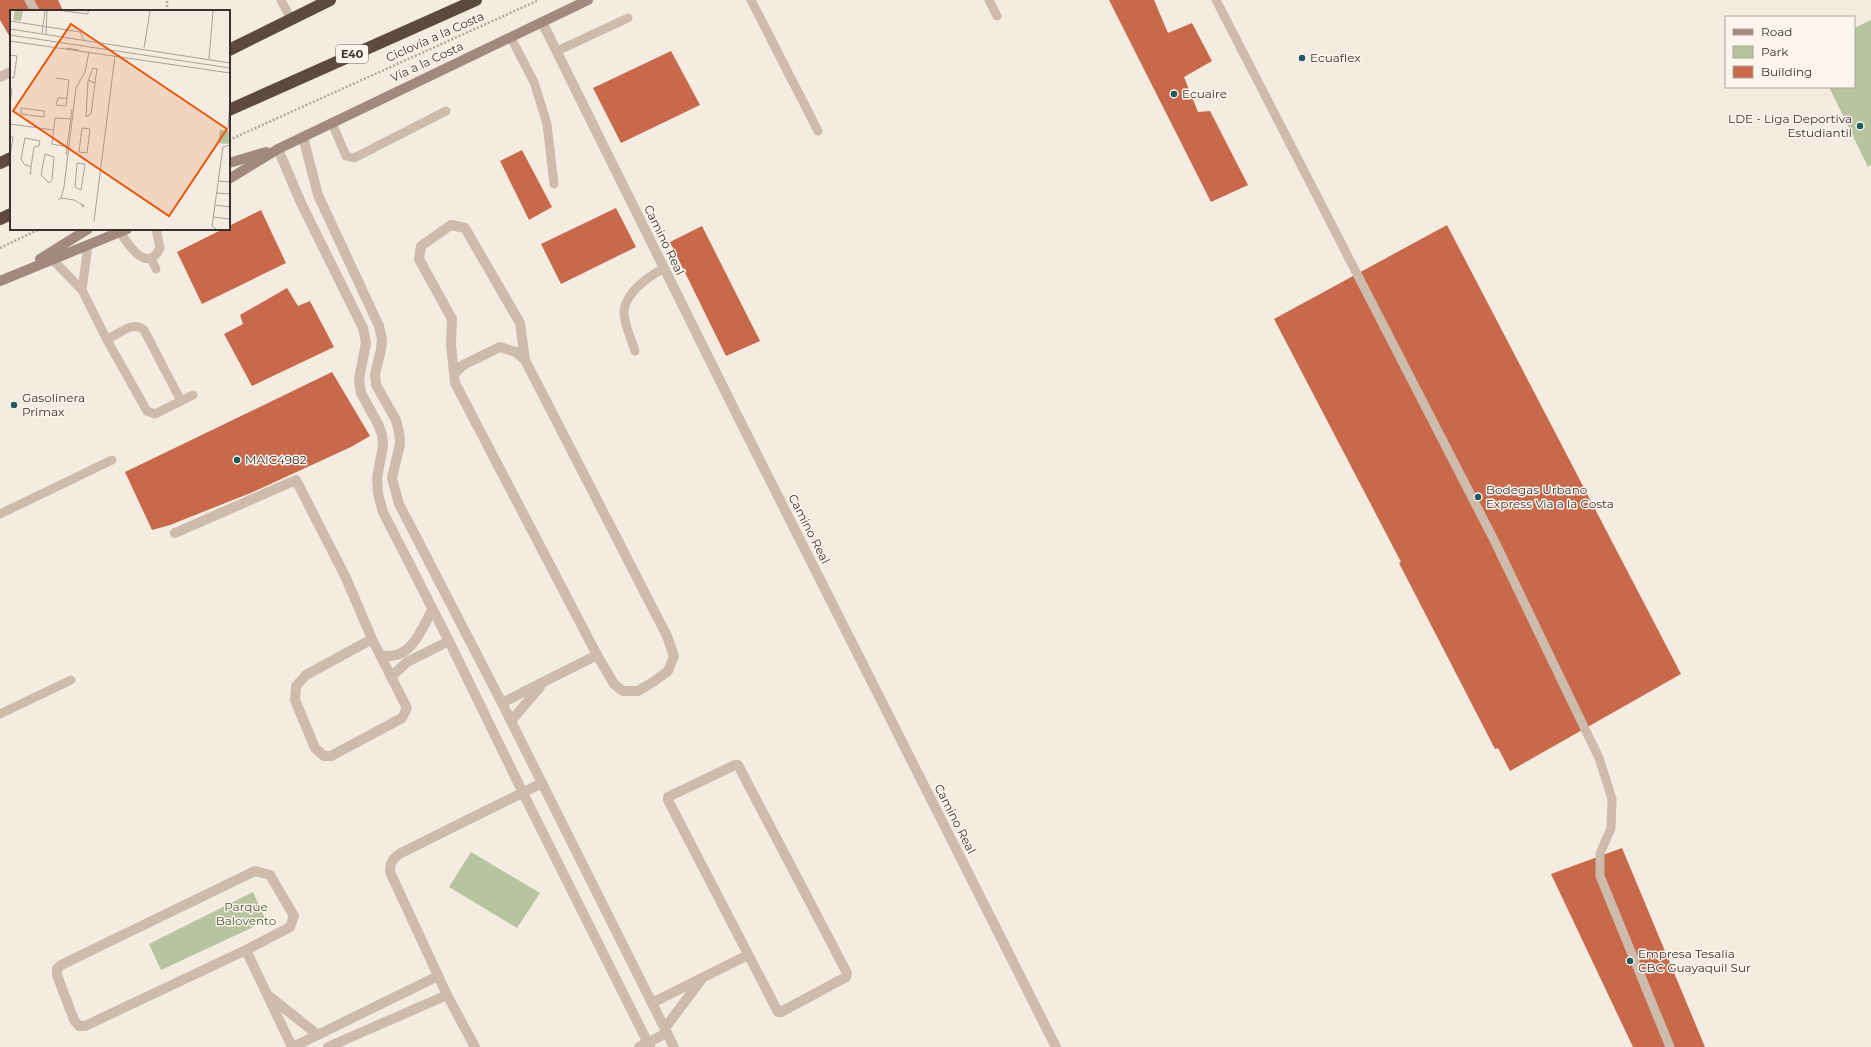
<svg xmlns="http://www.w3.org/2000/svg" width="1871" height="1047" font-family="Montserrat,sans-serif">
	<style>
		.green { fill: #b8c4a0 }
		.building { fill: #c8694b }
		.lines { fill: none; stroke-linecap: round; stroke-linejoin: round }
		.path { stroke: #b9a596; stroke-width: 2.5; stroke-dasharray: 2 2; stroke-linecap: butt }
		.lane { stroke: #cdbbac; stroke-width: 9 }
		.street { stroke: #cdbbac; stroke-width: 10 }
		.secondary { stroke: #a18a7d; stroke-width: 10 }
		.highway { stroke: #5c4a42; stroke-width: 12 }
		.poi-dot { fill: #1f5a5e; stroke: #fbf5ee; stroke-width: 1.5 }
		.labels { text-anchor: middle; stroke-width: 3; stroke-linejoin: round; paint-order: stroke }
		.shield { fill: #fbf5ee; stroke: #756b66; stroke-width: 1 }
		.shield-label { font-size: 11px; font-weight: bold; fill: #3b302b }
		.street-label { font-size: 12px; fill: #3b302b; stroke: #fbf5ee }
		.poi-label { font-size: 12px; fill: #3b302b; stroke: #fbf5ee; text-anchor: start }
		.park-label { font-size: 12px; fill: #4a5a2e; stroke: #fbf5ee }
		.inset-road { fill: none; stroke: #aaa098; stroke-width: 1 }
		.view { fill: #e8590c; fill-opacity: 0.15; stroke: #e8590c; stroke-width: 2 }
		.inset-edge { fill: none; stroke: #3b302b; stroke-width: 2 }
	</style>
	<rect width="100%" height="100%" fill="#f4ebe1"/>
	<g class="green">
		<path d="M1871,20V165L1868,167L1829,87H1854V28Z"/>
		<path d="M471,852L540,893L517,928L449,887Z"/>
		<path d="M253,892L266,921L161,970L149,944Z"/>
	</g>
	<g class="building">
		<path d="M0,0H58L63,11H11V39L0,20Z"/>
		<path d="M1109,0H1154L1168,33L1192,23L1212,61L1184,77L1198,112L1210,111L1248,185L1211,202Z"/>
		<path d="M671,51L700,105L621,143L593,88Z"/>
		<path d="M522,150L552,207L529,220L500,161Z"/>
		<path d="M616,208L636,247L561,284L541,244Z"/>
		<path d="M261,210L286,263L202,304L177,252L223,229H229V226Z"/>
		<path d="M1447,225L1681,674L1510,771L1498,748L1495,749L1399,563L1401,562L1274,319Z"/>
		<path d="M702,226L760,341L726,356L670,242Z"/>
		<path d="M287,288L298,306L310,301L334,347L252,386L224,334L243,324L240,315Z"/>
		<path d="M332,372L370,436L351,447L253,492L170,525L152,530L125,472Z"/>
		<path d="M1622,848L1705,1047H1633L1551,874Z"/>
	</g>
	<g class="lines">
		<g class="path">
			<path d="M167,11V0"/>
			<path d="M229,140L539,0"/>
			<path d="M0,248L40,229"/>
		</g>
		<g class="lane">
			<path d="M29,0L35,11"/>
			<path d="M281,0L291,19"/>
			<path d="M751,0L818,131"/>
			<path d="M989,0L997,16"/>
			<path d="M1216,0L1494,540L1599,758L1612,799L1611,828L1600,854V876L1670,1047"/>
			<path d="M511,38L534,82L547,124L554,184"/>
			<path d="M557,51L628,18"/>
			<path d="M332,123L346,156L354,158L446,111"/>
			<path d="M120,232C128,244 147,275 160,248L156,229"/>
			<path d="M151,258L156,269"/>
			<path d="M52,259L82,290L107,340L147,411L155,414L193,395"/>
			<path d="M82,290L88,245"/>
			<path d="M107,340C118,334 133,320 144,330L181,401"/>
			<path d="M635,351C632,341 623,321 624,312C625,292 648,277 664,268"/>
			<path d="M0,514L112,460"/>
			<path d="M0,714L71,680"/>
		</g>
		<g class="street">
			<path d="M542,22L734,409L1056,1047"/>
			<path d="M0,77L11,72"/>
			<path d="M303,137L318,195L379,326L382,339L381,350L375,374L376,385L396,420L399,432L400,444L392,478L399,504L502,703L674,1047"/>
			<path d="M278,149L301,203L363,328L366,343L359,379L361,393L378,424L382,434L383,446L377,478L378,494L383,512L449,641L523,793L650,1047"/>
			<path d="M454,374L463,365L500,347L516,352L525,360L667,636L674,656L668,671L653,682L638,691H623L614,684L597,655L455,383L451,344L452,319L419,259L421,246L451,225L465,228L520,323L525,360"/>
			<path d="M175,533L296,480L346,578L372,639L407,708L402,718L331,756H324L315,748L295,700L296,686L306,675L372,639"/>
			<path d="M381,655C410,662 421,631 432,610"/>
			<path d="M391,677L407,662L449,641"/>
			<path d="M502,703L597,655"/>
			<path d="M511,721L540,687"/>
			<path d="M735,765H738L847,973L846,977L781,1012H778L668,800V797Z"/>
			<path d="M255,871L270,875L294,916L290,927L246,950L85,1026H79L74,1020L57,975V969L61,965Z"/>
			<path d="M246,950L292,1047"/>
			<path d="M269,996L318,1035"/>
			<path d="M652,1003L748,955"/>
			<path d="M665,1028L701,980"/>
			<path d="M293,1047L438,976"/>
			<path d="M328,1047L447,995"/>
			<path d="M475,1047L447,995L390,872C390,862 393,858 401,853L542,783"/>
			<path d="M639,1047L667,1033"/>
		</g>
		<g class="secondary">
			<path d="M229,163L266,152"/>
			<path d="M229,179L278,149L588,0"/>
			<path d="M40,259L88,229"/>
			<path d="M0,281L127,229"/>
		</g>
		<g class="highway">
			<path d="M229,50L330,0"/>
			<path d="M229,110L476,0"/>
			<path d="M0,163L11,158"/>
			<path d="M0,219L11,214"/>
		</g>
	</g>
	<g class="poi-dot">
		<circle cx="1302" cy="58" r="4"/>
		<circle cx="1174" cy="94" r="4"/>
		<circle cx="1860" cy="126" r="4"/>
		<circle cx="14" cy="405" r="4"/>
		<circle cx="237" cy="460" r="4"/>
		<circle cx="1478" cy="497" r="4"/>
		<circle cx="1630" cy="961" r="4"/>
	</g>
	<g class="labels">
		<rect class="shield" x="336" y="45" width="32" height="18" rx="3"/>
		<g class="shield-label">
			<text x="352" y="58">E40</text>
		</g>
		<g class="street-label">
			<text transform="translate(435 37) rotate(-24)" y="4">Ciclovía a la Costa</text>
			<text transform="translate(427 62) rotate(-25)" y="4">Vía a la Costa</text>
			<text transform="translate(664 240) rotate(64)" y="4">Camino Real</text>
			<text transform="translate(809 529) rotate(63)" y="4">Camino Real</text>
			<text transform="translate(955 819) rotate(63)" y="4">Camino Real</text>
		</g>
		<g class="poi-label">
			<text x="1310" y="62">Ecuaflex</text>
			<text x="1182" y="98">Ecuaire</text>
			<text x="1852" y="123" text-anchor="end">LDE - Liga Deportiva<tspan x="1852" dy="14">Estudiantil</tspan></text>
			<text x="22" y="402">Gasolinera<tspan x="22" dy="14">Primax</tspan></text>
			<text x="245" y="464">MAIC4982</text>
			<text x="1486" y="494">Bodegas Urbano<tspan x="1486" dy="14">Express Via a la Costa</tspan></text>
			<text x="1638" y="958">Empresa Tesalia<tspan x="1638" dy="14">CBC Guayaquil Sur</tspan></text>
		</g>
		<g class="park-label">
			<text x="246" y="911">Parque<tspan x="246" dy="14">Balovento</tspan></text>
		</g>
	</g>
	<g transform="translate(10 10)">
		<rect width="220" height="220" fill="#f4ebe1"/>
		<path d="M5,1H13L11,11L3,10ZM210,120L220,121V134L208,133Z" fill="#b8c4a0"/>
		<path class="inset-road" d="M54,1L78,4V1M0,11L70,22L74,30M0,19L220,53M32,23L35,1M36,24L37,1M0,25L220,58M0,31L220,63M56,38L69,40M134,38L140,1M0,45L7,46L4,68L0,67M199,49L203,1M46,68L59,70L56,96L46,95L48,88H57M78,70L85,73L81,104L76,107L78,71L83,58L87,59L85,73M0,78L2,79L0,94M220,93L218,117L220,119M11,98L34,101V107L11,104ZM0,114L43,120M72,118L80,119L77,143L69,142ZM0,127H3L0,147M59,137L42,134L45,108L61,109M35,144L44,147L42,170L39,173L31,165ZM56,145L62,99M67,153L75,154L71,180L65,177ZM20,165L21,159V157L24,137L29,136L30,131L15,128L11,149L14,154L21,157M208,171L220,172M206,183L220,184M51,188L64,190L73,195L74,197L71,195M48,190L51,188L54,177L66,78L75,62L79,42M205,195L220,197M203,207L220,209M84,211L105,46M206,219L202,216L213,137L220,135"/>
		<path class="view" d="M61,14L217,119L159,206L3,101Z"/>
		<rect width="220" height="220" class="inset-edge"/>
	</g>
	<rect x="1725" y="16" width="130" height="72" fill="#fbf5ee" stroke="#aea6a0"/>
	<rect x="1733" y="29" width="20" height="6" fill="#a18a7d" stroke="#aea6a0"/>
	<text x="1761" y="36" font-size="12" fill="#3b302b">Road</text>
	<rect x="1733" y="46" width="20" height="12" fill="#b8c4a0" stroke="#aea6a0"/>
	<text x="1761" y="56" font-size="12" fill="#3b302b">Park</text>
	<rect x="1733" y="66" width="20" height="12" fill="#c8694b" stroke="#aea6a0"/>
	<text x="1761" y="76" font-size="12" fill="#3b302b">Building</text>
</svg>
